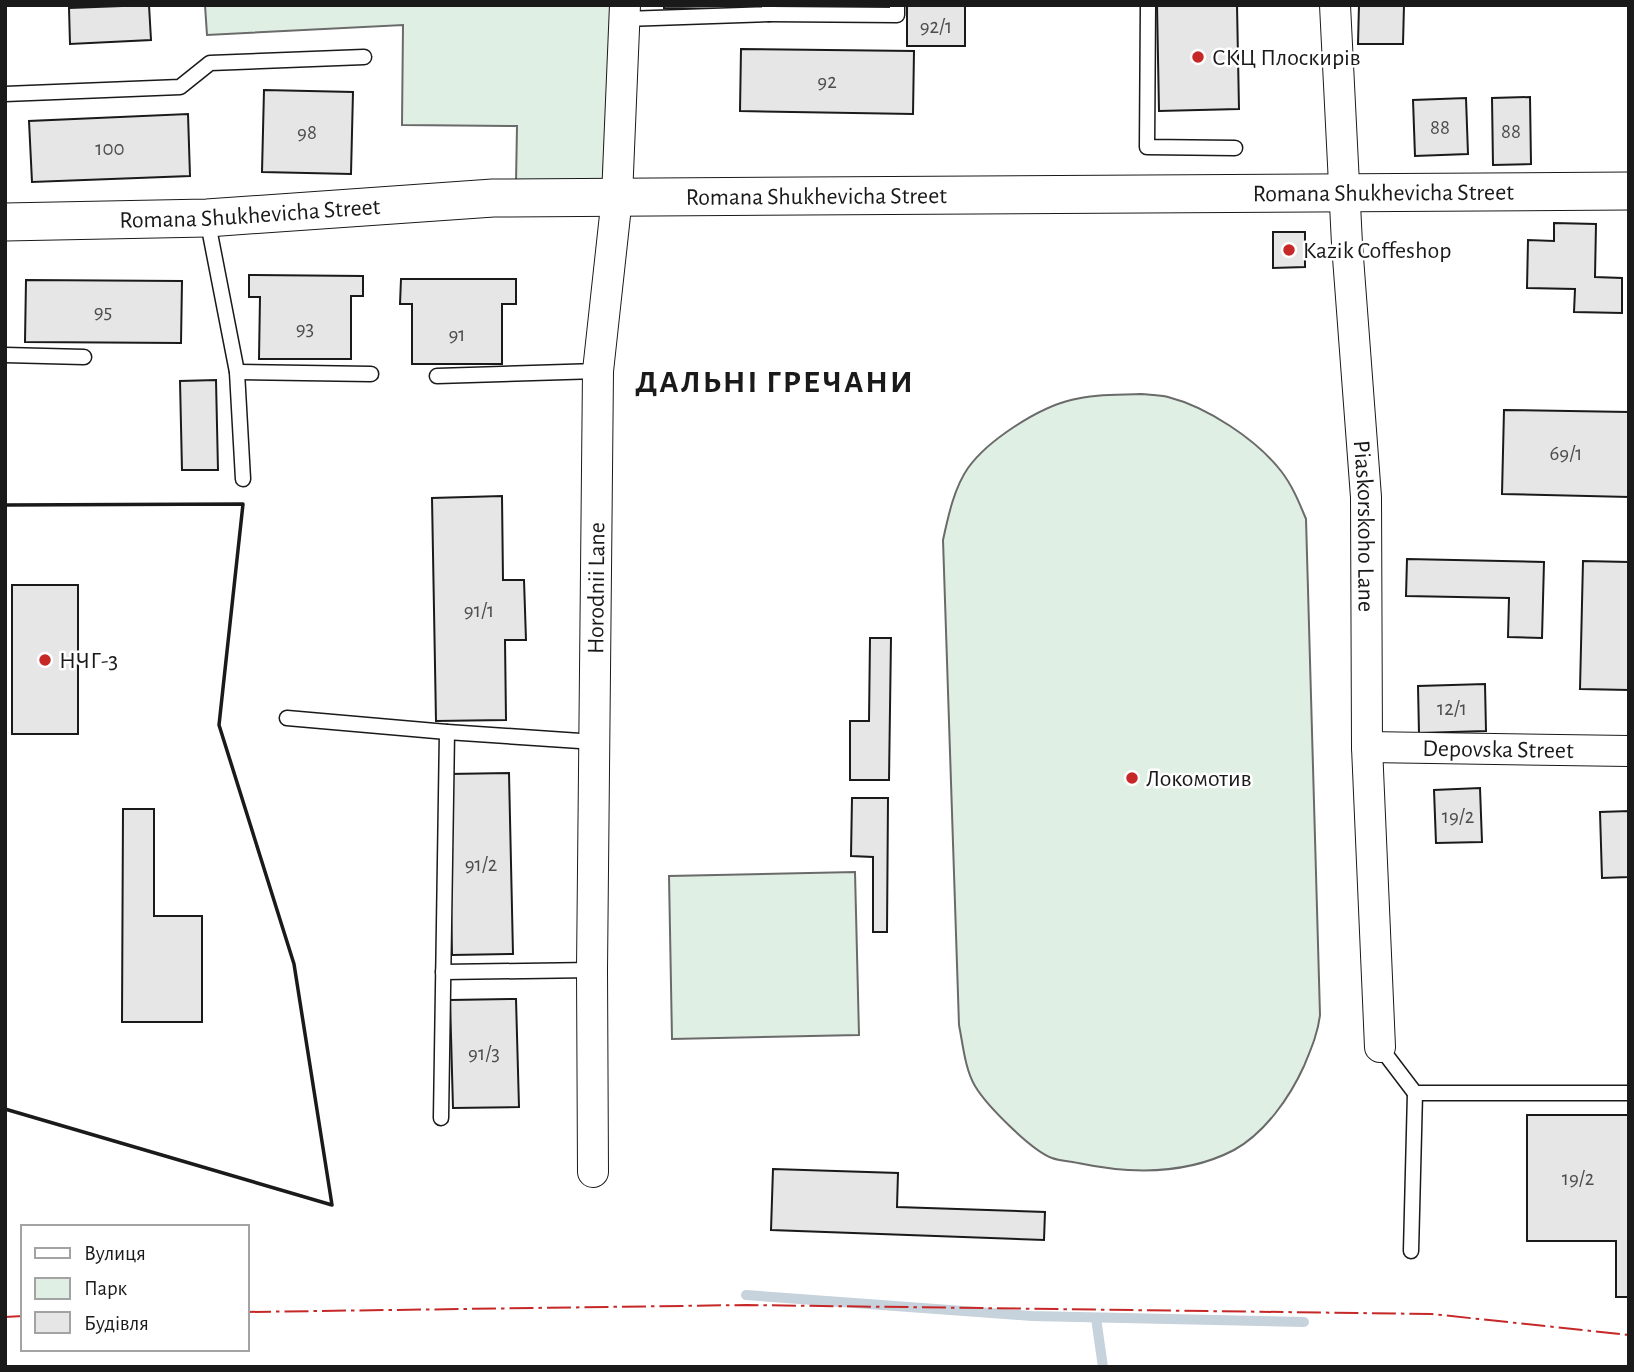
<svg xmlns="http://www.w3.org/2000/svg" width="1634" height="1372" font-family="'Alegreya Sans',sans-serif">
	<style>
		.green { fill: #e0efe3; stroke: #6a6a6a; stroke-width: 2 }
		.lines { fill: none; stroke-linecap: round; stroke-linejoin: round }
		.stream { stroke: #c6d2dc; stroke-width: 10 }
		.building { fill: #e6e6e6; stroke: #1a1a1a; stroke-width: 2 }
		.service-casing { stroke: #1a1a1a; stroke-width: 17 }
		.minor-casing { stroke: #1a1a1a; stroke-width: 32 }
		.tertiary-casing { stroke: #1a1a1a; stroke-width: 39 }
		.service { stroke: #fff; stroke-width: 14 }
		.minor { stroke: #fff; stroke-width: 30 }
		.tertiary { stroke: #fff; stroke-width: 37 }
		.wall { stroke: #1a1a1a; stroke-width: 3.5 }
		.power { stroke: #c62828; stroke-width: 2; stroke-dasharray: 24 5 3.5 5; stroke-linecap: butt }
		.poi-dot { fill: #c62828; stroke: #fff; stroke-width: 2.5 }
		.labels { text-anchor: middle; stroke-width: 5; stroke-linejoin: round; paint-order: stroke }
		.number-label { font-size: 21px; fill: #4d4d4d }
		.poi-label { font-size: 24px; fill: #1a1a1a; stroke: #fff; text-anchor: start }
		.street-label { font-size: 24px; fill: #1a1a1a; stroke: #fff }
		.district-label { font-size: 32px; font-weight: bold; letter-spacing: 2px; fill: #1a1a1a; stroke: #fff }
	</style>
	<rect width="100%" height="100%" fill="#fff"/>
	<g class="green">
		<path d="M205,5H611L603,183H516L517,126L402,125L403,25L207,35Z"/>
		<path d="M1141,394C1150,395 1160,395 1168,397C1207,407 1256,439 1281,471C1292,485 1299,502 1306,519L1320,1015C1318,1033 1311,1049 1304,1066C1290,1097 1265,1133 1234,1150C1186,1175 1130,1174 1078,1163C1070,1161 1060,1161 1052,1158C1031,1150 987,1106 975,1086C965,1069 963,1045 959,1025L943,540C948,517 954,488 968,468C988,440 1038,408 1071,400C1093,394 1118,395 1141,394Z"/>
		<path d="M855,872L859,1035L672,1039L669,876Z"/>
	</g>
	<g class="lines">
		<g class="stream">
			<path d="M746,1295L1032,1316L1304,1322"/>
			<path d="M1096,1318L1103,1367"/>
		</g>
	</g>
	<g class="building">
		<path d="M149,5L151,40L70,44L69,8Z"/>
		<path d="M664,5H730V9L664,8Z"/>
		<rect x="907" y="5" width="58" height="41"/>
		<path d="M1157,5H1237L1239,109L1159,111Z"/>
		<path d="M1359,5H1404L1403,44H1358Z"/>
		<path d="M741,49L914,51L913,114L740,111Z"/>
		<path d="M264,90L353,92L351,174L262,172Z"/>
		<path d="M1530,97L1531,164L1493,165L1492,98Z"/>
		<path d="M1466,98L1468,154L1415,156L1413,100Z"/>
		<path d="M188,114L190,176L32,182L29,121Z"/>
		<path d="M1554,223L1596,224L1595,277L1622,278V313L1574,312L1575,289L1527,288L1528,240L1554,241Z"/>
		<path d="M1273,232H1305V267L1273,268Z"/>
		<path d="M249,275L363,276V296H351V359H259L260,297H249Z"/>
		<path d="M401,279H516V304H502V364H412V304H400Z"/>
		<path d="M26,280L182,281L181,343L25,342Z"/>
		<path d="M216,380L218,470H182L180,381Z"/>
		<path d="M1504,410L1629,412V497L1502,494Z"/>
		<path d="M502,496L503,580H524L526,640H505L506,720L436,721L432,498Z"/>
		<path d="M1407,559L1544,562L1542,638L1508,637L1509,598L1406,596Z"/>
		<path d="M1583,561L1629,562V690L1580,689Z"/>
		<rect x="12" y="585" width="66" height="149"/>
		<path d="M870,638H891L889,780H850V721H869Z"/>
		<path d="M1485,684L1486,731L1419,733L1418,686Z"/>
		<path d="M509,773L513,954L452,955L448,774Z"/>
		<path d="M1480,788L1482,842L1436,843L1434,790Z"/>
		<path d="M852,798H888L887,932H873V857L851,856Z"/>
		<path d="M123,809H154V916H202V1022H122Z"/>
		<path d="M1629,811V877L1602,878L1600,812Z"/>
		<path d="M516,999L519,1107L453,1108L450,1000Z"/>
		<path d="M1527,1115H1629V1297H1616V1241H1527Z"/>
		<path d="M773,1169L898,1173L897,1207L1045,1212L1044,1240L771,1230Z"/>
	</g>
	<g class="lines">
		<g class="service-casing">
			<g id="service">
				<path d="M1148,5L1147,147L1235,148"/>
				<path d="M769,14L897,15V5"/>
				<path d="M625,19L769,14V5"/>
				<path d="M5,94L180,87L210,63L364,57"/>
				<path d="M207,218L237,372L243,479"/>
				<path d="M5,355L84,357"/>
				<path d="M237,372L371,374"/>
				<path d="M437,376L598,371"/>
				<path d="M287,718L447,732L595,742"/>
				<path d="M443,972L592,970"/>
				<path d="M1380,1047L1415,1093H1629"/>
				<path d="M441,1118L447,732"/>
				<path d="M1411,1251L1415,1093"/>
			</g>
		</g>
		<g class="minor-casing">
			<g id="minor">
				<path id="s1" d="M1335,5L1347,244L1366,497L1367,747L1380,1047"/>
				<path id="s2" d="M1367,747L1629,751"/>
				<path id="s3" d="M593,1172L592,970L598,371L617,197L625,5"/>
			</g>
		</g>
		<g class="tertiary-casing">
			<g id="tertiary">
				<path id="s4" d="M5,222L207,218L493,198L1629,191"/>
			</g>
		</g>
		<use href="#service" class="service"/>
		<use href="#minor" class="minor"/>
		<use href="#tertiary" class="tertiary"/>
		<path class="wall" d="M5,505L243,504L219,725L294,964L332,1205L5,1109"/>
		<g class="power">
			<path d="M247,1312L747,1305L1432,1314L1629,1335"/>
			<path d="M5,1317L23,1316"/>
		</g>
	</g>
	<g class="poi-dot">
		<circle cx="1198" cy="57" r="7"/>
		<circle cx="1289" cy="250" r="7"/>
		<circle cx="45" cy="660" r="7"/>
		<circle cx="1132" cy="778" r="7"/>
	</g>
	<g class="labels">
		<g class="number-label">
			<text x="936" y="33">92/1</text>
			<text x="827" y="88">92</text>
			<text x="1440" y="134">88</text>
			<text x="1511" y="138">88</text>
			<text x="307" y="139">98</text>
			<text x="110" y="155">100</text>
			<text x="103" y="318">95</text>
			<text x="305" y="335">93</text>
			<text x="457" y="341">91</text>
			<text x="1566" y="460">69/1</text>
			<text x="479" y="617">91/1</text>
			<text x="1452" y="715">12/1</text>
			<text x="1458" y="823">19/2</text>
			<text x="481" y="871">91/2</text>
			<text x="484" y="1060">91/3</text>
			<text x="1578" y="1185">19/2</text>
		</g>
		<g class="poi-label">
			<text x="1212" y="65">СКЦ Плоскирів</text>
			<text x="1303" y="258">Kazik Coffeshop</text>
			<text x="59" y="668">НЧГ-3</text>
			<text x="1146" y="786">Локомотив</text>
		</g>
		<g class="street-label">
			<text dy="8" stroke="none"><textPath href="#s4" startOffset="1379">Romana Shukhevicha Street</textPath></text>
			<text dy="8" stroke="none"><textPath href="#s4" startOffset="812">Romana Shukhevicha Street</textPath></text>
			<text dy="8" stroke="none"><textPath href="#s4" startOffset="245">Romana Shukhevicha Street</textPath></text>
			<text dy="8" stroke="none"><textPath href="#s1" startOffset="522">Piaskorskoho Lane</textPath></text>
			<text dy="8" stroke="none"><textPath href="#s3" startOffset="584">Horodnii Lane</textPath></text>
			<text dy="8" stroke="none"><textPath href="#s2" startOffset="131">Depovska Street</textPath></text>
		</g>
		<g class="district-label">
			<text x="775" y="392">ДАЛЬНІ ГРЕЧАНИ</text>
		</g>
	</g>
	<rect width="1634" height="1372" fill="none" stroke="#1a1a1a" stroke-width="14"/>
	<rect x="21" y="1225" width="228" height="126" fill="#ffffff" stroke="#a3a3a3" stroke-width="2"/>
	<rect x="35" y="1248" width="35" height="10" fill="#ffffff" stroke="#a3a3a3" stroke-width="2"/>
	<text x="84" y="1260" font-size="21" fill="#1a1a1a">Вулиця</text>
	<rect x="35" y="1278" width="35" height="21" fill="#e0efe3" stroke="#a3a3a3" stroke-width="2"/>
	<text x="84" y="1295" font-size="21" fill="#1a1a1a">Парк</text>
	<rect x="35" y="1312" width="35" height="21" fill="#e6e6e6" stroke="#a3a3a3" stroke-width="2"/>
	<text x="84" y="1330" font-size="21" fill="#1a1a1a">Будівля</text>
</svg>
